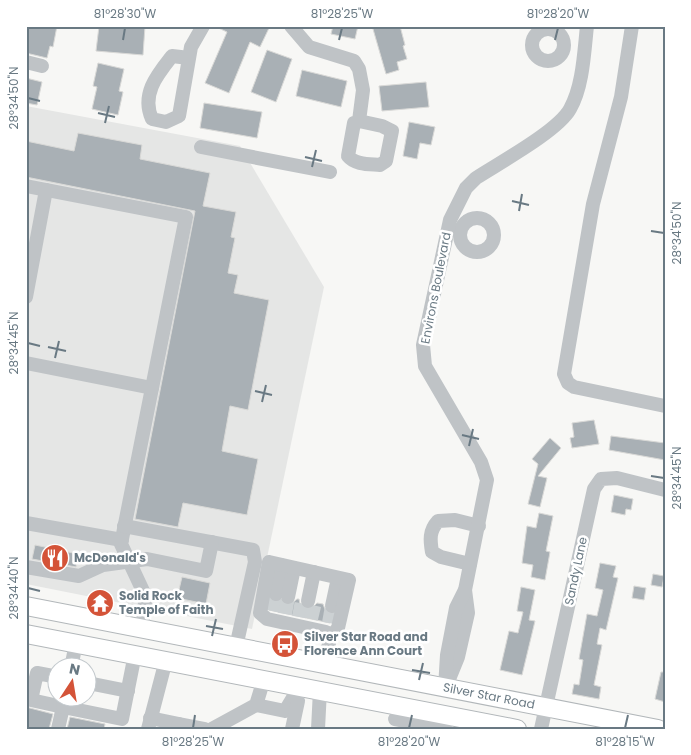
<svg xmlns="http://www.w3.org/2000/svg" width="691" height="755" font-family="Poppins,sans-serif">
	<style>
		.built { fill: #e5e6e5 }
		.building { fill: #a9b0b5; stroke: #d9d9d7 }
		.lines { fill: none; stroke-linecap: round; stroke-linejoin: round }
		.minor-tunnel { stroke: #ccd1d3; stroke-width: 14; stroke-dasharray: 14 7; stroke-linecap: butt }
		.major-casing { stroke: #b2b7ba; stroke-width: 20 }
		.minor { stroke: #bfc3c6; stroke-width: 14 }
		.major { stroke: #fff; stroke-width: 18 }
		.ticks { fill: none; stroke: #697983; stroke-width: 2 }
		.labels { text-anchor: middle; stroke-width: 5; stroke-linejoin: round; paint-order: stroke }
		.street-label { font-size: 12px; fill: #697983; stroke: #fff }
		.poi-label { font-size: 12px; font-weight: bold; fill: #697983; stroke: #fff; text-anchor: start }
		.neatline { fill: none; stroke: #697983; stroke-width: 2 }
		.ticks-label { font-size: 12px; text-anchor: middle; fill: #697983 }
	</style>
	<rect width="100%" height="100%" fill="#f7f7f5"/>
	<path class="built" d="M26,106L240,146L324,287L252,629L26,584Z"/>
	<g class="building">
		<path d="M26,26H57L53,47L50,46L47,58L26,53Z"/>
		<path d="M99,26H145L143,55L96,51Z"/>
		<path d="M214,26H270L260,47L250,42L229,93L205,83L227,32Z"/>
		<path d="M333,26H358L355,39L331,34Z"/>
		<path d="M381,26H400L405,45L403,46L407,59L397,62L399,70L386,74L373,29Z"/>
		<path d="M267,50L292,59L276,102L251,92Z"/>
		<path d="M98,63L124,69L119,91L123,92L118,115L92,109L97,87L93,86Z"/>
		<path d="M302,70L347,81L341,107L296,96Z"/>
		<path d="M26,78L42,82L37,105L26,103Z"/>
		<path d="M426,82L429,107L382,111L379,86Z"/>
		<path d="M204,103L262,112L257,138L200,128Z"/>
		<path d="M409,122L435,127L431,145L420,143L417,159L403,156Z"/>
		<path d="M78,133L142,145L140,159L210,173L203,206L236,212L231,237L235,238L228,273L238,275L234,293L269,300L248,410L230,406L222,451L258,459L247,515L183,503L178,527L135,519L195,211L26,177V141L74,151Z"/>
		<path d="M594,420L599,444L572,448L570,438L574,437L572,423Z"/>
		<path d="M611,436L665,443V460L609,450Z"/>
		<path d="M550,438L561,448L538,476L547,478L540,507L528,504L538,464L532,459Z"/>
		<path d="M614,495L633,499L631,510L626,509L625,515L611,512Z"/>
		<path d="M539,513L553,516L546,551L550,552L545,580L531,577L533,565L522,563L527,526L536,528Z"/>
		<path d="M35,545L78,554L76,567L32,559Z"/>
		<path d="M600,563L616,566L613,577L618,578L606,630L600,628L597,644L602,645L594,685L601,687L599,699L572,694L574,684L579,685L583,660L579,659L587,614L597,616L603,590L595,588Z"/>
		<path d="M653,574L664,576L662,587L651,585Z"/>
		<path d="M182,577L210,583L206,604L177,598Z"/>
		<path d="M634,586L646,588L644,600L632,598Z"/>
		<path d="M521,587L535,590L529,620L535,621L522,675L500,670L509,631L518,633L523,612L517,611Z"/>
		<path d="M297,599H299L300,604L306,609H311L317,603L323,604L326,612L332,615L330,623L269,610L271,601H281L286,605H290Z"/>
		<path d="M661,672H665V702L655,699Z"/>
		<path d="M26,707L53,714L49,729H26Z"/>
		<path d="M70,717L105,724L104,729H67Z"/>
	</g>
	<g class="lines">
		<g class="minor-tunnel">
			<path d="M272,611L276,594"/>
			<path d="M285,614L288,597"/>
			<path d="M299,617L302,600"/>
			<path d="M311,619L315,602"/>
			<path d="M329,623L332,606"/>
		</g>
		<g class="major-casing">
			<g id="major">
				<path d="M26,606L658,729"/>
				<path d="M26,634L517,729"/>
			</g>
		</g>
		<g class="minor">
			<path d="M291,26L309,47L354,61L359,69L363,90L359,121L354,123L348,156C355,165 370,164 380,165L386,161L392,131L382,126L359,121"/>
			<path d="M632,26L621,97L593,204L564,374L568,383L574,387L665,406"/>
			<circle cx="548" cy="45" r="16"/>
			<path d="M189,58L172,56C157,75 141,94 152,119L166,122L179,116L191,47L203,26"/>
			<path d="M26,62L42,66"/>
			<path d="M201,147L330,172"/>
			<path d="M26,186L186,217L121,544L143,591L145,603L142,628"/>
			<circle cx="477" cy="235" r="17"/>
			<path d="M26,297L46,190"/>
			<path d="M26,363L152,388"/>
			<path d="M26,523L122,540"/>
			<path d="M124,526L253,550L255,562L236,647"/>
			<path d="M470,564L441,557L432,552C430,540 429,531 438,521L455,520L479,526"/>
			<path d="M26,567L79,576L103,565L147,559L206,571L212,542"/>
			<path d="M276,594L281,565"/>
			<path d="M288,597L294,568"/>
			<path d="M308,601L314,572"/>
			<path d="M332,606L338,578"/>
			<path d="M325,664L330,638L326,632L267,619L260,613L269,562L349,580L338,628L330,638"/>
			<path d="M71,668L76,643"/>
			<path d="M58,677L37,673L31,700L63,707L58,729"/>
			<path d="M449,679L458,657L468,613L465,590"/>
			<path d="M88,683L128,691"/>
			<path d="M445,688L447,655L456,608L465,590L487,480L481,462L425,366L423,345L450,220L466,188L476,178C499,163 558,131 570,109C583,86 584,53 587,26"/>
			<path d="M65,698L63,707L122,719L135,654"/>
			<path d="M256,705L285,711L300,686"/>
			<path d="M150,718L179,724"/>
			<path d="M395,719L437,727L445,725L449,715"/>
			<path d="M148,729L166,660"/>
			<path d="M178,729L179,724L205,729"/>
			<path d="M212,729L256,705L264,679"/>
			<path d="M292,729L298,701L294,695"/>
			<path d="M318,729L320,690"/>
			<path d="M541,729L594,489L601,479L617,478L665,490"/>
		</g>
		<use href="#major" class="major"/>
	</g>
	<path class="ticks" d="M123,40L125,28M339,40L342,28M555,40L558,28M28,98L40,101M98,113L115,117M105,123L109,106M305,157L322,161M312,167L316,150M512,201L529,205M519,211L522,194M651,231L664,233M28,343L40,346M48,347L66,351M55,358L59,341M255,391L272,395M262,402L266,385M462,435L479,439M469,446L473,429M651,476L664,478M28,588L40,591M206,626L223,629M212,636L216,619M412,670L430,673M419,680L423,663M193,728L195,715M409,728L412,715M625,728L628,715"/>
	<defs>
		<g id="restaurant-disc" transform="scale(1.4375)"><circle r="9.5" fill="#d45338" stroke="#fff"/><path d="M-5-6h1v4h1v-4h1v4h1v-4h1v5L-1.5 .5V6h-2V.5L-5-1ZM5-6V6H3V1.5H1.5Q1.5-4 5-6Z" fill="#fff"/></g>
		<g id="temple-disc" transform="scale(1.4375)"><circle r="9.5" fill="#d45338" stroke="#fff"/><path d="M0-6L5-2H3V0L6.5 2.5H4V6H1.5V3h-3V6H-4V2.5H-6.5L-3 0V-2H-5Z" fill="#fff"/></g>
		<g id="bus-disc" transform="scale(1.4375)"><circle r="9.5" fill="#d45338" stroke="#fff"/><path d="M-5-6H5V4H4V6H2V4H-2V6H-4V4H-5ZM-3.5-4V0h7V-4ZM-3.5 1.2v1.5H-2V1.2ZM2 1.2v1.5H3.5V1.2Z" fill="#fff"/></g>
	</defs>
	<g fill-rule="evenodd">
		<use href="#restaurant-disc" x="55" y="558"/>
		<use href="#temple-disc" x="100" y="603"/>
		<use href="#bus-disc" x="285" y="644"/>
	</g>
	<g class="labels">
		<g class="street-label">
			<text transform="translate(436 288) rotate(-79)" y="4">Environs Boulevard</text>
			<text transform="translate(576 571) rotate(-78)" y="4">Sandy Lane</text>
			<text transform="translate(489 696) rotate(11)" y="4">Silver Star Road</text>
		</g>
		<g class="poi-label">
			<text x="74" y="562">McDonald's</text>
			<text x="119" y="600">Solid Rock<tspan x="119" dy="14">Temple of Faith</tspan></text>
			<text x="304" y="641">Silver Star Road and<tspan x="304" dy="14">Florence Ann Court</tspan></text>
		</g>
	</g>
	<rect width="691" height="755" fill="none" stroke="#ffffff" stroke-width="55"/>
	<g transform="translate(72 682) rotate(12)"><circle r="24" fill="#ffffff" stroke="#c3c9cd"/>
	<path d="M0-4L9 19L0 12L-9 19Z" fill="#d45338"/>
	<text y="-8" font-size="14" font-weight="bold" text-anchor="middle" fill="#697983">N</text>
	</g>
	<rect x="28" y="28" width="636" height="700" class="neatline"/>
	<g class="ticks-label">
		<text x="125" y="18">81°28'30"W</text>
		<text x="342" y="18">81°28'25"W</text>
		<text x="558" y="18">81°28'20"W</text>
		<text transform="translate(14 98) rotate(-90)" y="4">28°34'50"N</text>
		<text transform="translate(677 233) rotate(-90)" y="4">28°34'50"N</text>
		<text transform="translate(14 343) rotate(-90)" y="4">28°34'45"N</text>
		<text transform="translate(677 478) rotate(-90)" y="4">28°34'45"N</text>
		<text transform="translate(14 588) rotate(-90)" y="4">28°34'40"N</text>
		<text x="193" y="746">81°28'25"W</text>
		<text x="409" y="746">81°28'20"W</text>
		<text x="625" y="746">81°28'15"W</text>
	</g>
</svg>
